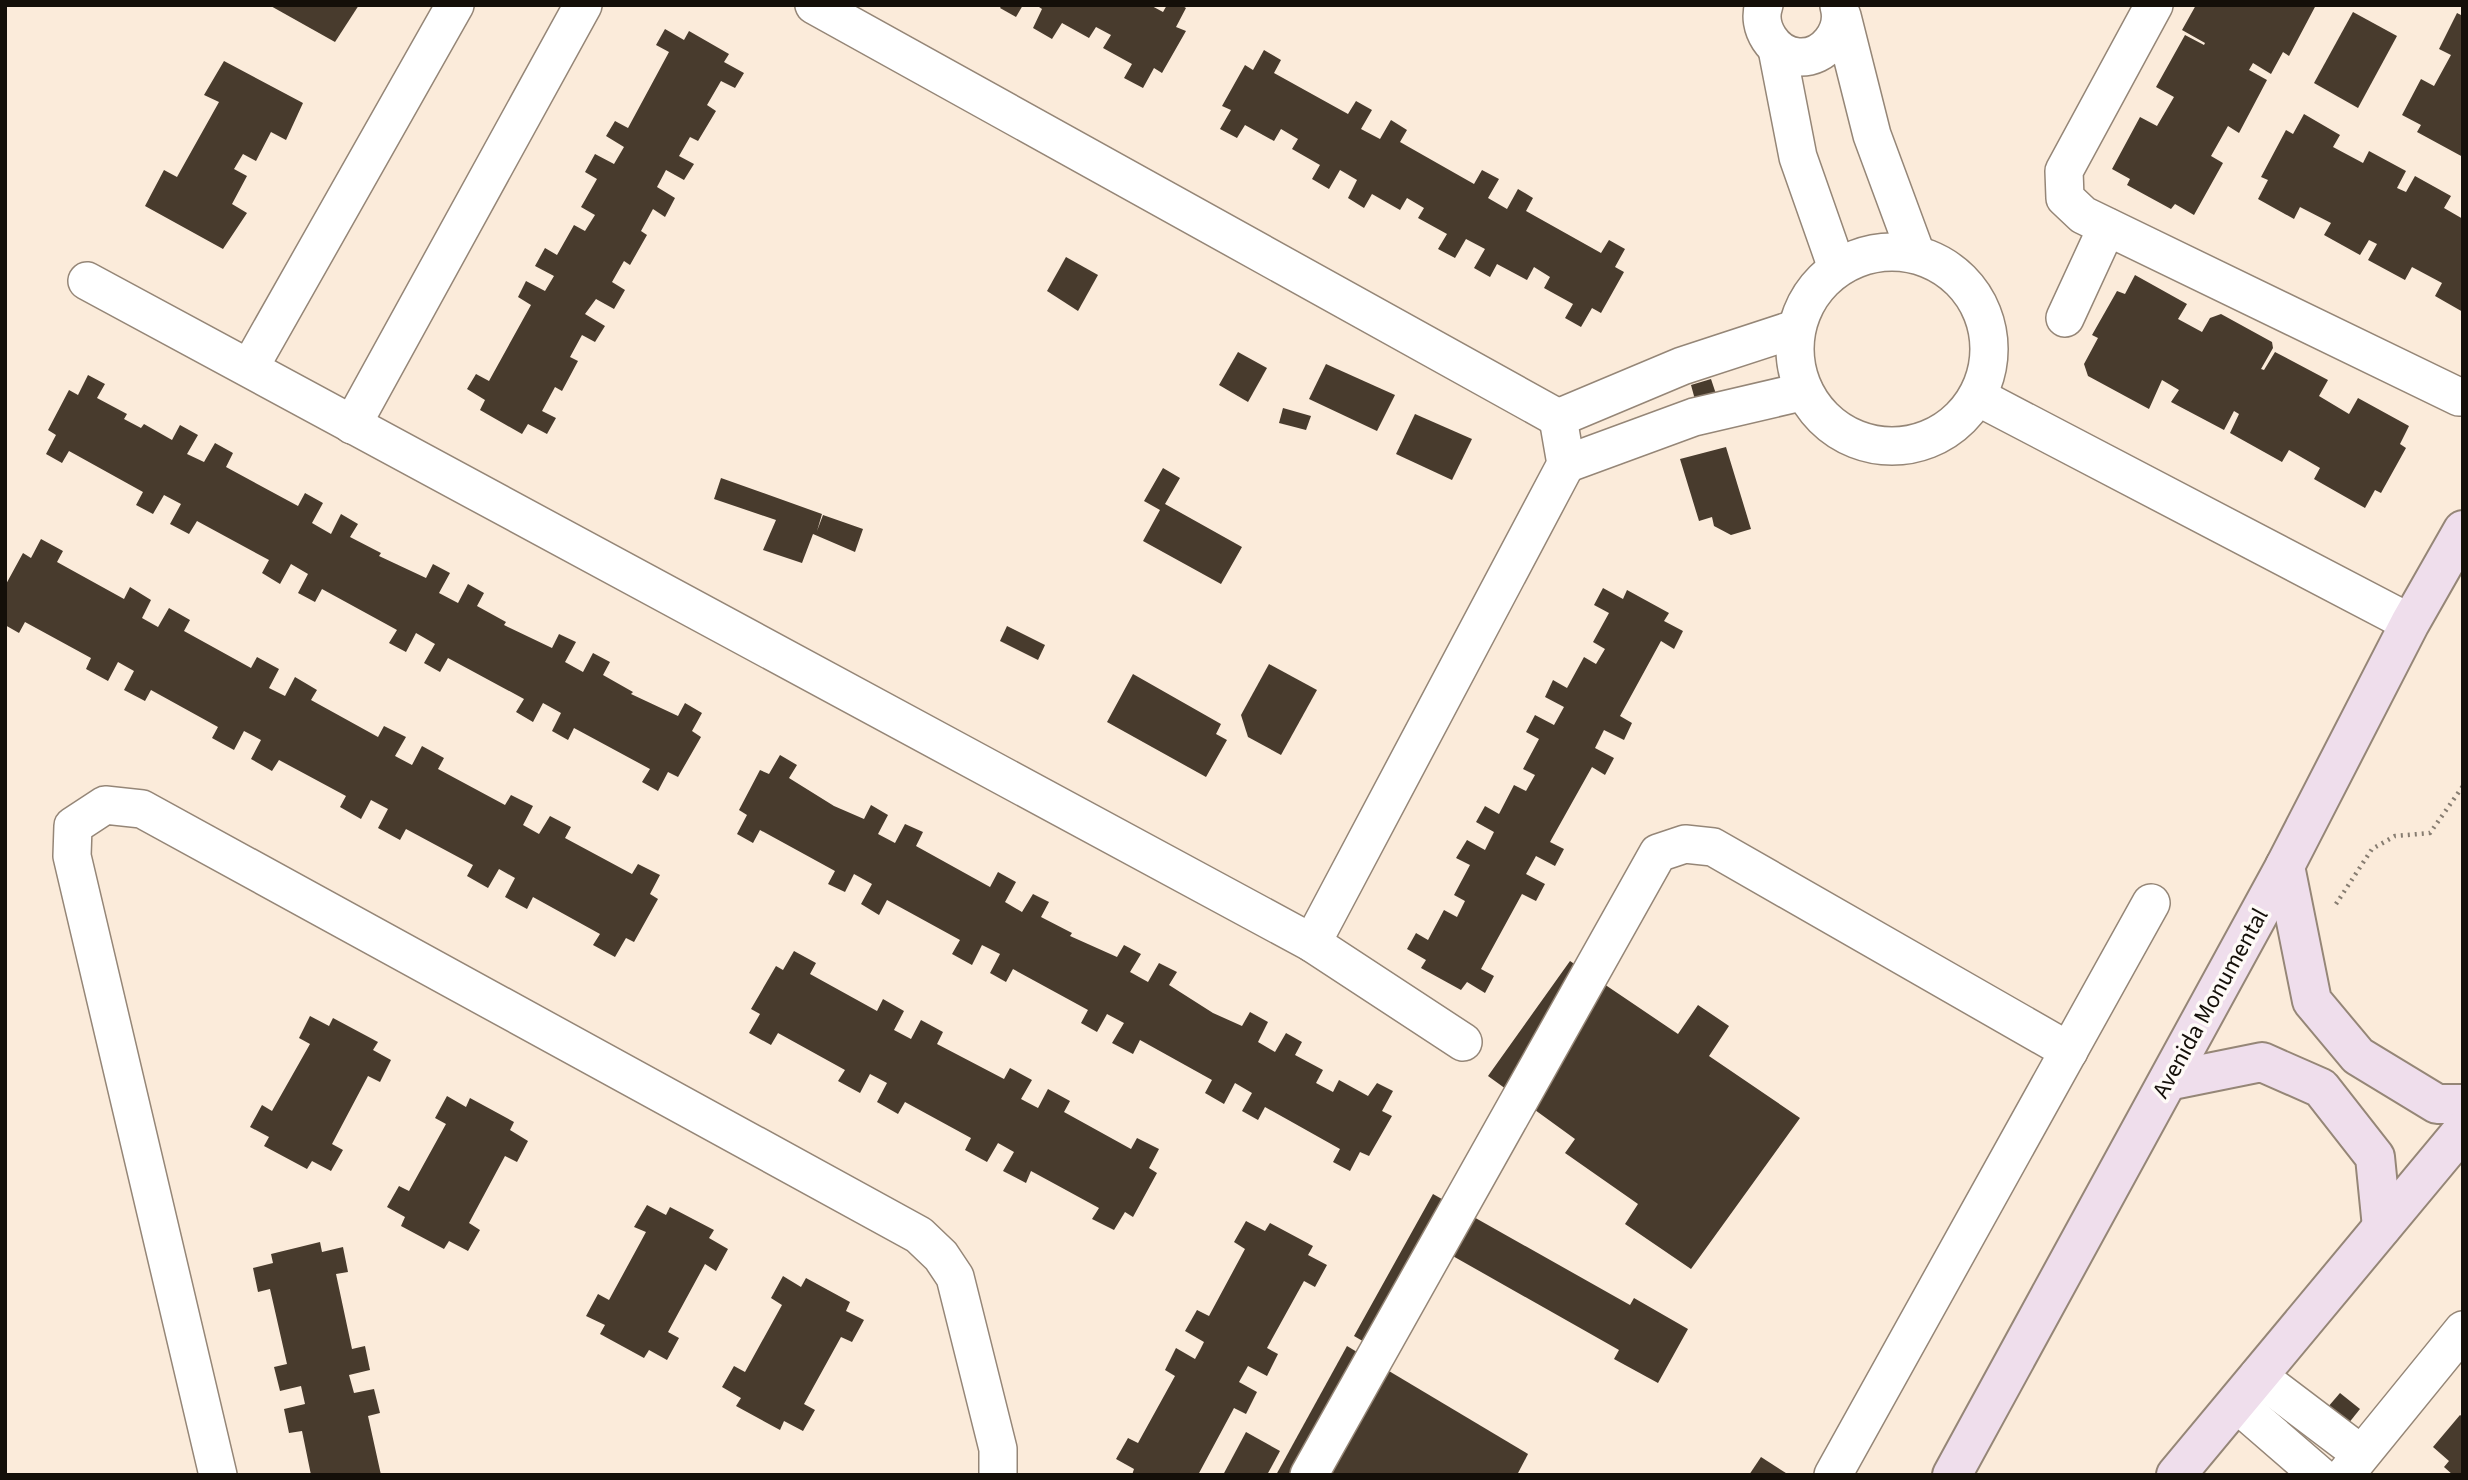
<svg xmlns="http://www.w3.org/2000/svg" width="2468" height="1480" font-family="'Source Sans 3',sans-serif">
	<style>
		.building { fill: #483b2d }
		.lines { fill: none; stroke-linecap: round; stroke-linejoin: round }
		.street-casing { stroke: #958677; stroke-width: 40 }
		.secondary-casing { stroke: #958677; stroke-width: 42 }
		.path { stroke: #877d71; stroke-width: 4.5; stroke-dasharray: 2 5; stroke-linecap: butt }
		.street { stroke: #fff; stroke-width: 37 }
		.secondary { stroke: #efdeec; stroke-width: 38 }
		.labels { text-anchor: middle; stroke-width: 7; stroke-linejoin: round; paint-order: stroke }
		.street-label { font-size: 24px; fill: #140f09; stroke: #fefaf7 }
	</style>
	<rect width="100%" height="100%" fill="#fbebda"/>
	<g class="building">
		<path d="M269,5H359L335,42Z"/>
		<path d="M1002,5H1023L1016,17L1000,8Z"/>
		<path d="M1036,5H1150L1163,12L1167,5H1181L1186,8L1176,27L1186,31L1162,73L1154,68L1143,88L1124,78L1132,64L1103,48L1111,35L1096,27L1089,38L1062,23L1052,39L1033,28L1042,9Z"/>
		<path d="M2196,5H2316L2289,56L2283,52L2271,74L2253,63L2249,70L2267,80L2239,133L2228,126L2211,156L2223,163L2194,215L2175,204L2171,209L2127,185L2130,179L2112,169L2140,117L2157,126L2174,97L2156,87L2185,35L2204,45L2205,43L2182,30Z"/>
		<path d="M2353,12L2397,36L2358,108L2314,83Z"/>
		<path d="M2457,13L2463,16V157L2417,132L2421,125L2402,115L2421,79L2434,86L2451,55L2439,49Z"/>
		<path d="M665,29L684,40L689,31L729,54L724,62L744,73L735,88L721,81L707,105L716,111L698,141L690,137L679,156L694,164L684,180L666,170L657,187L675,198L665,217L653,209L641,231L647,235L630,265L624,261L612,282L625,290L614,309L596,299L585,314L605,326L595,342L582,335L570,357L578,361L562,391L555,387L542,411L556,418L547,434L528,424L522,434L480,410L485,400L467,389L476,374L489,381L531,305L518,297L526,281L545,291L554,276L535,266L545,248L557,255L574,225L585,231L595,215L581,207L597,179L585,172L595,154L614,164L624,147L606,136L615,121L628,128L669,52L656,45Z"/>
		<path d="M1264,50L1281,60L1274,73L1348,114L1356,101L1372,110L1361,129L1380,139L1391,120L1407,130L1400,142L1474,184L1482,170L1499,179L1488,198L1507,209L1518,189L1533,198L1526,211L1601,253L1609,240L1625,249L1615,267L1624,272L1601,313L1592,308L1581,327L1565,318L1573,304L1544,288L1550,277L1534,267L1527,280L1497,264L1490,277L1474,268L1485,249L1466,239L1455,258L1438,249L1447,234L1418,218L1424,208L1407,198L1400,210L1372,194L1364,208L1348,198L1357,180L1340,170L1329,189L1312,179L1320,165L1292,149L1298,139L1281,129L1274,141L1245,125L1237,138L1220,129L1231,110L1222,106L1245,65L1253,70Z"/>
		<path d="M224,61L303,103L286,140L271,132L256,161L243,154L234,169L247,176L232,204L247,213L223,249L145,206L164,170L177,177L219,102L204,95Z"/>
		<path d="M2304,114L2340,135L2333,147L2363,163L2369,151L2406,171L2397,188L2406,192L2415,176L2451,196L2444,208L2463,219V312L2435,296L2442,283L2412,267L2405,280L2368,260L2377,244L2369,240L2360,255L2324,235L2331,223L2300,207L2294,219L2258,199L2268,180L2261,177L2286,130L2293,134Z"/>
		<path d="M1066,257L1098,275L1078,311L1047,291Z"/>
		<path d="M2135,275L2187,304L2178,319L2202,332L2210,318L2221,314L2272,342L2273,348L2261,369L2264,370L2275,352L2328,380L2319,396L2349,414L2358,398L2409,426L2400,444L2406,448L2381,493L2375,490L2365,508L2314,479L2320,468L2289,450L2282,462L2230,433L2239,414L2234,411L2224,430L2171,402L2179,390L2162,380L2149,409L2088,376L2084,364L2098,338L2092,335L2117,291L2125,294Z"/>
		<path d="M1238,352L1267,368L1248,402L1219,385Z"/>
		<path d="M1326,364L1395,395L1377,431L1309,399Z"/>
		<path d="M88,375L105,384L97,398L127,414L124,419L141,428L144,424L172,440L180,425L198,435L187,454L204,462L215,443L233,453L226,467L298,506L305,493L323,503L312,523L331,534L341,514L358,524L350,537L381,553L379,556L426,578L433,564L450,573L439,593L458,603L468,584L484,593L477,606L506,622L504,625L552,648L559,634L576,642L565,662L583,672L593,653L610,662L603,675L633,692L631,694L678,716L685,703L702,713L692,731L701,737L678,777L668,772L658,791L642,782L650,769L574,728L568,740L552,731L561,713L543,703L533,722L516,712L524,699L448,658L440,672L424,663L435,644L416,633L406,652L389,643L397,630L322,589L315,602L298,593L308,574L291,564L280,584L262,573L269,560L197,521L189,534L170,524L181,504L164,495L153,514L136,505L143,492L69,451L62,463L46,454L56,435L48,430L69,390L78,395Z"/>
		<path d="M1711,379L1718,400L1697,407L1691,385Z"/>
		<path d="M1283,408L1311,416L1306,430L1279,423Z"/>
		<path d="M1415,414L1472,439L1452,480L1396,454Z"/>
		<path d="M1726,447L1751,529L1731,535L1714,526L1712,517L1699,521L1680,459Z"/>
		<path d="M1163,468L1180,478L1165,504L1242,547L1221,584L1143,541L1160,510L1144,501Z"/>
		<path d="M721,478L822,514L817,531L823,515L863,529L855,552L813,534L802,563L763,550L776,520L714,499Z"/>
		<path d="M41,539L63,551L57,562L124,599L130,587L151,600L142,618L158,627L169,608L190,620L184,631L251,668L257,657L279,669L269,688L285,696L295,677L317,690L311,700L378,737L384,726L406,737L395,756L412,765L422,746L444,758L438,769L505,805L511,795L533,806L523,825L539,834L550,816L571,827L565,838L632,874L638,864L660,875L650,894L658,899L634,942L626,938L615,957L593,945L600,934L533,897L527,909L505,897L515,878L499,869L488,888L467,876L473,865L406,829L400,840L378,828L388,809L371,800L361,819L340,807L346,796L279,760L272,771L251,759L261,740L244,731L234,750L212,738L218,727L151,690L145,701L124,690L134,671L118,662L108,681L86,669L91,658L25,622L19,633L5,625V586L23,553L31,558Z"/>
		<path d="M1603,588L1623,599L1627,590L1669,613L1664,621L1683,631L1674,649L1661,641L1620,716L1632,723L1624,740L1604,730L1595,748L1614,758L1605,775L1592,767L1550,842L1564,849L1555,866L1536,856L1526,874L1545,884L1536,901L1522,894L1481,969L1494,976L1485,993L1467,982L1461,990L1421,968L1426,960L1407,949L1416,933L1428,940L1444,910L1457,917L1465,901L1454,895L1470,865L1456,858L1467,840L1485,850L1494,832L1476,822L1485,806L1499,814L1514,785L1526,791L1535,775L1523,769L1539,739L1526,732L1535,715L1554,725L1564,707L1545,697L1553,680L1567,688L1584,657L1596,664L1605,649L1593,642L1609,613L1594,605Z"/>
		<path d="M1007,626L1045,645L1038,660L1000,641Z"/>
		<path d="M1269,664L1317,690L1281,755L1248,737L1241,715Z"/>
		<path d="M1133,674L1221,724L1216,734L1227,740L1206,777L1107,722Z"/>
		<path d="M780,755L797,765L789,778L834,806L864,819L871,805L888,815L878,834L895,843L905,824L923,832L916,846L990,887L998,872L1016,882L1005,902L1022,912L1033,894L1049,902L1041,917L1072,933L1070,936L1117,957L1124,945L1141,954L1130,972L1148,982L1159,963L1177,972L1169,985L1213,1013L1242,1026L1250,1012L1268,1022L1258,1042L1275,1052L1286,1033L1302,1042L1295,1055L1323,1070L1316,1083L1333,1092L1339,1080L1368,1096L1377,1083L1393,1091L1382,1111L1392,1116L1369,1156L1360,1152L1350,1171L1333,1162L1340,1149L1265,1107L1258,1120L1242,1111L1252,1093L1235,1083L1224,1104L1205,1093L1212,1080L1140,1040L1133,1054L1112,1043L1124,1023L1107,1014L1097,1032L1081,1023L1088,1010L1013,969L1006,982L990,973L1000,954L982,945L972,965L952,954L960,940L887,900L879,915L861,904L872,884L854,874L845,892L828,884L835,871L760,830L753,843L737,834L747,815L739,810L760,770L769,774Z"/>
		<path d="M794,951L816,963L810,974L877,1011L883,999L904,1011L894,1030L911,1039L921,1020L943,1032L937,1044L1004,1079L1010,1068L1032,1080L1021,1099L1038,1108L1048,1089L1070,1101L1064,1112L1131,1149L1137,1138L1159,1149L1149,1168L1157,1173L1133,1217L1125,1212L1114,1230L1092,1219L1099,1208L1031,1171L1026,1183L1003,1171L1014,1152L998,1143L987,1162L965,1150L971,1138L905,1102L898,1114L877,1102L887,1083L870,1074L860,1093L838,1081L845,1070L778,1033L771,1045L749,1033L760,1014L751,1009L776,966L783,970Z"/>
		<path d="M1570,961L1678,1034L1698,1005L1729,1026L1709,1056L1800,1118L1691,1269L1625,1224L1638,1204L1565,1153L1575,1139L1488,1076Z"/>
		<path d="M310,1016L329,1026L333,1018L378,1042L373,1050L391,1060L380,1082L368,1076L332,1144L343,1150L331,1171L312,1161L307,1169L264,1146L269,1137L250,1127L262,1105L272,1111L310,1044L299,1038Z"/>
		<path d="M447,1096L466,1107L470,1098L514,1122L510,1130L528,1141L517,1162L505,1156L469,1223L480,1230L468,1251L449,1241L444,1249L401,1226L405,1217L387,1207L399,1186L409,1191L446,1124L435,1118Z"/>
		<path d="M1433,1194L1630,1305L1634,1298L1688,1329L1658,1383L1614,1359L1619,1350L1451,1255L1392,1358L1354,1336Z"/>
		<path d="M647,1205L666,1215L670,1207L714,1230L709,1238L728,1249L716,1271L705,1264L668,1332L679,1338L667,1360L649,1350L644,1358L600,1334L605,1325L586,1316L598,1294L609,1300L646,1232L634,1227Z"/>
		<path d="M1246,1221L1265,1231L1270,1223L1313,1246L1308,1255L1327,1265L1315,1287L1304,1281L1267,1348L1278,1354L1267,1376L1248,1366L1239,1382L1257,1392L1246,1414L1234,1408L1198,1475H1132L1134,1469L1116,1459L1128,1438L1138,1443L1175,1376L1165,1370L1176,1348L1195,1359L1200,1350L1204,1342L1185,1331L1197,1310L1209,1316L1245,1249L1234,1242Z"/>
		<path d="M320,1242L322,1252L343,1247L348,1272L336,1274L352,1349L365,1346L370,1370L349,1375L354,1393L374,1389L380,1413L368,1416L381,1475H311L302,1431L289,1433L284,1409L305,1404L301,1386L280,1391L274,1367L287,1364L270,1289L258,1292L253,1268L273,1263L271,1254Z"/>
		<path d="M783,1276L801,1287L806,1278L850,1302L846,1311L864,1320L852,1342L841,1337L804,1404L815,1410L803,1431L784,1421L780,1430L736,1406L741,1398L722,1387L734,1366L745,1372L782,1305L771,1298Z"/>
		<path d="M1347,1346L1528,1454L1517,1475H1276Z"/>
		<path d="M2340,1393L2360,1409L2336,1439L2315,1422Z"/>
		<path d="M2460,1415L2463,1417V1475H2453L2444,1467L2449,1461L2433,1447Z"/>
		<path d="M1246,1432L1280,1451L1267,1475H1223Z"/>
		<path d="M1761,1457L1789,1475H1749Z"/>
	</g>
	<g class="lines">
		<g class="street-casing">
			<g id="street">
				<path d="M814,5L1558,418"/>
				<path d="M1764,5C1756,27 1774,55 1798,57C1825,59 1846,31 1839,6"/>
				<path d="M2154,5L2064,171L2065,198L2083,215L2459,397L2463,396"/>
				<path d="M1842,16L1872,135L1916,254"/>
				<path d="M1777,49L1798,157L1837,268"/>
				<circle cx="1892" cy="349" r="97"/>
				<path d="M87,281L1312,943L1463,1042"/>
				<path d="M2065,318L2107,227"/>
				<path d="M250,367L455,5"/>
				<path d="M1978,397L2410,623"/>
				<path d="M1558,418L1682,366L1795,329"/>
				<path d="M352,425L583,5"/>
				<path d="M1566,464L1694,417L1801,392"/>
				<path d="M1312,943L1566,464L1558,418"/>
				<path d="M2258,1376L2361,1454"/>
				<path d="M2236,1403L2319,1475"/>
				<path d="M218,1475L72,856L73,826L105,805L142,809L919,1235L941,1256L955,1277L998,1449V1475"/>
				<path d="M1309,1475L1658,853L1685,844L1713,847L2069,1051"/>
				<path d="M1833,1475L2151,903"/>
				<path d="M2345,1475L2463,1330"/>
			</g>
		</g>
		<g class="secondary-casing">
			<g id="secondary">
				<path d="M2285,866L2312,1001L2358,1056L2437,1104H2463"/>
				<path d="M2168,1081L2262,1062L2321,1088L2375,1157L2382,1227"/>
				<path d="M1952,1475L2285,866L2410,623L2463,530"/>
				<path d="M2176,1475L2463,1130"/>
			</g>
		</g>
		<path class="path" d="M2336,904L2372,849L2395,836L2430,833L2463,786"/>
		<use href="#street" class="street"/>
		<use href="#secondary" class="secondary"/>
	</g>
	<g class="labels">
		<g class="street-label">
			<text transform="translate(2210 1003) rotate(-61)" y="8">Avenida Monumental</text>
		</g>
	</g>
	<rect width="2468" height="1480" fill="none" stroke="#140f09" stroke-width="14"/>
</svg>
